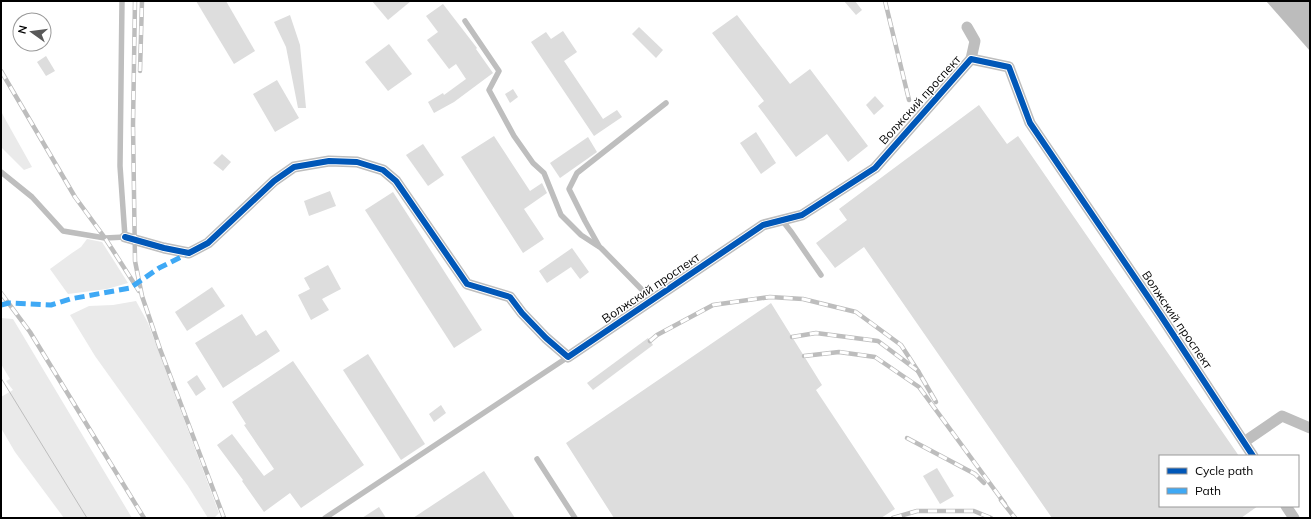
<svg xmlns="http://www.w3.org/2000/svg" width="1311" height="519" font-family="Mulish,sans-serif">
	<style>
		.green { fill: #eaeaea }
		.water { fill: #bcbcbc }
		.building { fill: #ddd }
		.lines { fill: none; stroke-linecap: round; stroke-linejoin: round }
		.lane { stroke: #bebebe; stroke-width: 5.5 }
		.street { stroke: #bebebe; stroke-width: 11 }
		.tram { stroke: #bdbdbd; stroke-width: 1 }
		.rail-casing { stroke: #bdbdbd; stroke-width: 4.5 }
		.rail { stroke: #fff; stroke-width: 3; stroke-dasharray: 9; stroke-linecap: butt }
		.quiet { stroke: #3fa9f5; stroke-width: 5; stroke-dasharray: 10 5; stroke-linecap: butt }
		.cycleway-casing { stroke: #fff; stroke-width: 8 }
		.cycleway { stroke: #0057b8; stroke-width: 6 }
		.labels { text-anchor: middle; stroke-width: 3; stroke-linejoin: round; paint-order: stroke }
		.street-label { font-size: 12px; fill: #000; stroke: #fff }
	</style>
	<rect width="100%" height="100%" fill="#fff"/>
	<g class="green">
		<path d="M1,111L4,117L32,167L24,170L1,147Z"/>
		<path d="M87,239L102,242L128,283L107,289L68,294L50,269L72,253L81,247Z"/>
		<path d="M136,301L148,323L219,513L214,518H208L188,486L95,356L70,315L89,306L113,305Z"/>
		<path d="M1,318L13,319L132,518H64L15,452L1,428V397L13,390L6,381L10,379L1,364Z"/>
	</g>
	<path class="water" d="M1266,1H1310V51Z"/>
	<g class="building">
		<path d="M196,1H226L255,51L234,64Z"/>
		<path d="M372,1H411L388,20Z"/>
		<path d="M844,1H855L862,10L856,15Z"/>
		<path d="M443,4L477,48L476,49L493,73L454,102L434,113L428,102L443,93L444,95L466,79L456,64L449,69L427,40L438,32L426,16Z"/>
		<path d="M290,15L300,45L306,108H298L286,47L274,22Z"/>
		<path d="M737,15L790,84L810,69L868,146L848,162L827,134L796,157L758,106L764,101L712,33Z"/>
		<path d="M639,27L663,50L656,58L632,34Z"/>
		<path d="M563,31L577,52L564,61L603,119L617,110L622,117L594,136L531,42L546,32L551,39Z"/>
		<path d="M389,44L412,74L388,91L365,62Z"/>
		<path d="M46,56L55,71L46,76L37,62Z"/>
		<path d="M277,80L299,118L275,132L253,94Z"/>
		<path d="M513,89L518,97L510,103L505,94Z"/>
		<path d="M875,96L884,106L874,115L866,105Z"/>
		<path d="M979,105L1007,144L1018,136L1239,456H1160V506H1258L1241,518H1052L864,247L835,268L816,243L847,220L839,209Z"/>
		<path d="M756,132L776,163L761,174L740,143Z"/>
		<path d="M494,136L530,191L542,183L547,193L524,209L544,239L523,253L461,157Z"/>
		<path d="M588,137L597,152L560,178L550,163Z"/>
		<path d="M423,144L444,175L428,186L406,155Z"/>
		<path d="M222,154L231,162L223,171L213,163Z"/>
		<path d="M330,191L336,206L309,216L304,201Z"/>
		<path d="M393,192L482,330L454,348L365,210Z"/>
		<path d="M572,248L589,272L580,279L571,267L547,283L539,271Z"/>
		<path d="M328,265L341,289L322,299L329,310L311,320L298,295L310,289L304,278Z"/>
		<path d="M212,287L225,306L187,331L175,312Z"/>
		<path d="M771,303L822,385L816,390L895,509L881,518H614L566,443Z"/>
		<path d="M242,314L256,336L266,330L280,351L223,388L195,343Z"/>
		<path d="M648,338L653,345L593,390L587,383Z"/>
		<path d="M368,354L425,444L401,460L343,370Z"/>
		<path d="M293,361L364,465L301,508L290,493L264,512L242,481L243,480L217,445L232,434L264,476L274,469L244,425L246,424L232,402Z"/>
		<path d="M197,375L206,389L196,396L187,382Z"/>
		<path d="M441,405L446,413L434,422L429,414Z"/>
		<path d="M937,468L954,496L940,504L923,476Z"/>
		<path d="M484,471L515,518H413Z"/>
		<path d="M379,507L386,518H362Z"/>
	</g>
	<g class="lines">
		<g class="lane">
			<path d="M465,21L499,71L489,90L514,136L533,163L544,173L561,215L581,235L601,248L652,300"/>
			<path d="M1,172L32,197L63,231L105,238L125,237L120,166L122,1"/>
			<path d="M782,220L792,233L821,275"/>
			<path d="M599,246L585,221L569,189L577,173L666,103"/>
			<path d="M537,459L575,518"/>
			<path d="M325,518L568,357"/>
		</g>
		<g class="street">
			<path d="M967,27L975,41L971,59"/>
			<path d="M125,237L164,248L189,253L208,243L274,181L294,167L329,161L357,162L383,170L396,181L467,284L510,297L522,313L546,338L568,357L763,225L802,215L875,168L971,59L1009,67L1030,123L1161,316L1253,456"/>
			<path d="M1244,442L1282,416L1310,428"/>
			<path d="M1286,506L1294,518"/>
		</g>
		<path class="tram" d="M1,378L87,518"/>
		<g class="rail-casing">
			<g id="rail">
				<path d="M135,1L133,125L135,261L142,296L160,349L224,518"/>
				<path d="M885,1L909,100"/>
				<path d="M1,71L75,197L105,238L139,291"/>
				<path d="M140,71L142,1"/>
				<path d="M1,293L30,332L144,518"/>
				<path d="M792,337L816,333L878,341L918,371L936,402"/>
				<path d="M650,341L657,335L713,305L770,297L803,299L856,312L901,345L918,371"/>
				<path d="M804,356L839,352L875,357L919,387L1005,504"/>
				<path d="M907,438L975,474L984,483"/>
				<path d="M1001,500L1015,518"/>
				<path d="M893,518L917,511H974L991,518"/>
			</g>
		</g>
		<use href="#rail" class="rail"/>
		<path class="quiet" d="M1,305L9,303L51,305L70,299L130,288L159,268L187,254"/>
		<g class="cycleway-casing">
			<path id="cycleway" d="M125,237L164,248L189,253L208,243L274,181L294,167L329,161L357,162L383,170L396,181L467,284L510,297L522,313L546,338L568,357L763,225L802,215L875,168L971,59L1009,67L1030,123L1161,316L1253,456"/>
		</g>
		<use href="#cycleway" class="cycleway"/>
	</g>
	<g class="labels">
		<g class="street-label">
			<text transform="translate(920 100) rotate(-48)" y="4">Волжский проспект</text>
			<text transform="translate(651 288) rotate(-34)" y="4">Волжский проспект</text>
			<text transform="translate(1177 320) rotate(56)" y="4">Волжский проспект</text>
		</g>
	</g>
	<rect width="1311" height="519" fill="none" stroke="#000000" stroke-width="4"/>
	<rect x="1159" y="455" width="140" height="52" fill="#ffffff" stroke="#999999"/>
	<rect x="1167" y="468" width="20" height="6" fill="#0057b8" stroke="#999999"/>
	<text x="1195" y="475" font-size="12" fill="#000000">Cycle path</text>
	<rect x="1167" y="488" width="20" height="6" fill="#3fa9f5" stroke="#999999"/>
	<text x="1195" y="495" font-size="12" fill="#000000">Path</text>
	<g transform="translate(32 32) rotate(284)"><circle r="19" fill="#ffffff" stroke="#999999"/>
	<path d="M0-3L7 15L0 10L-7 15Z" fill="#595959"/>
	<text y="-6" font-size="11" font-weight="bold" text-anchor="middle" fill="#000000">N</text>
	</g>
</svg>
